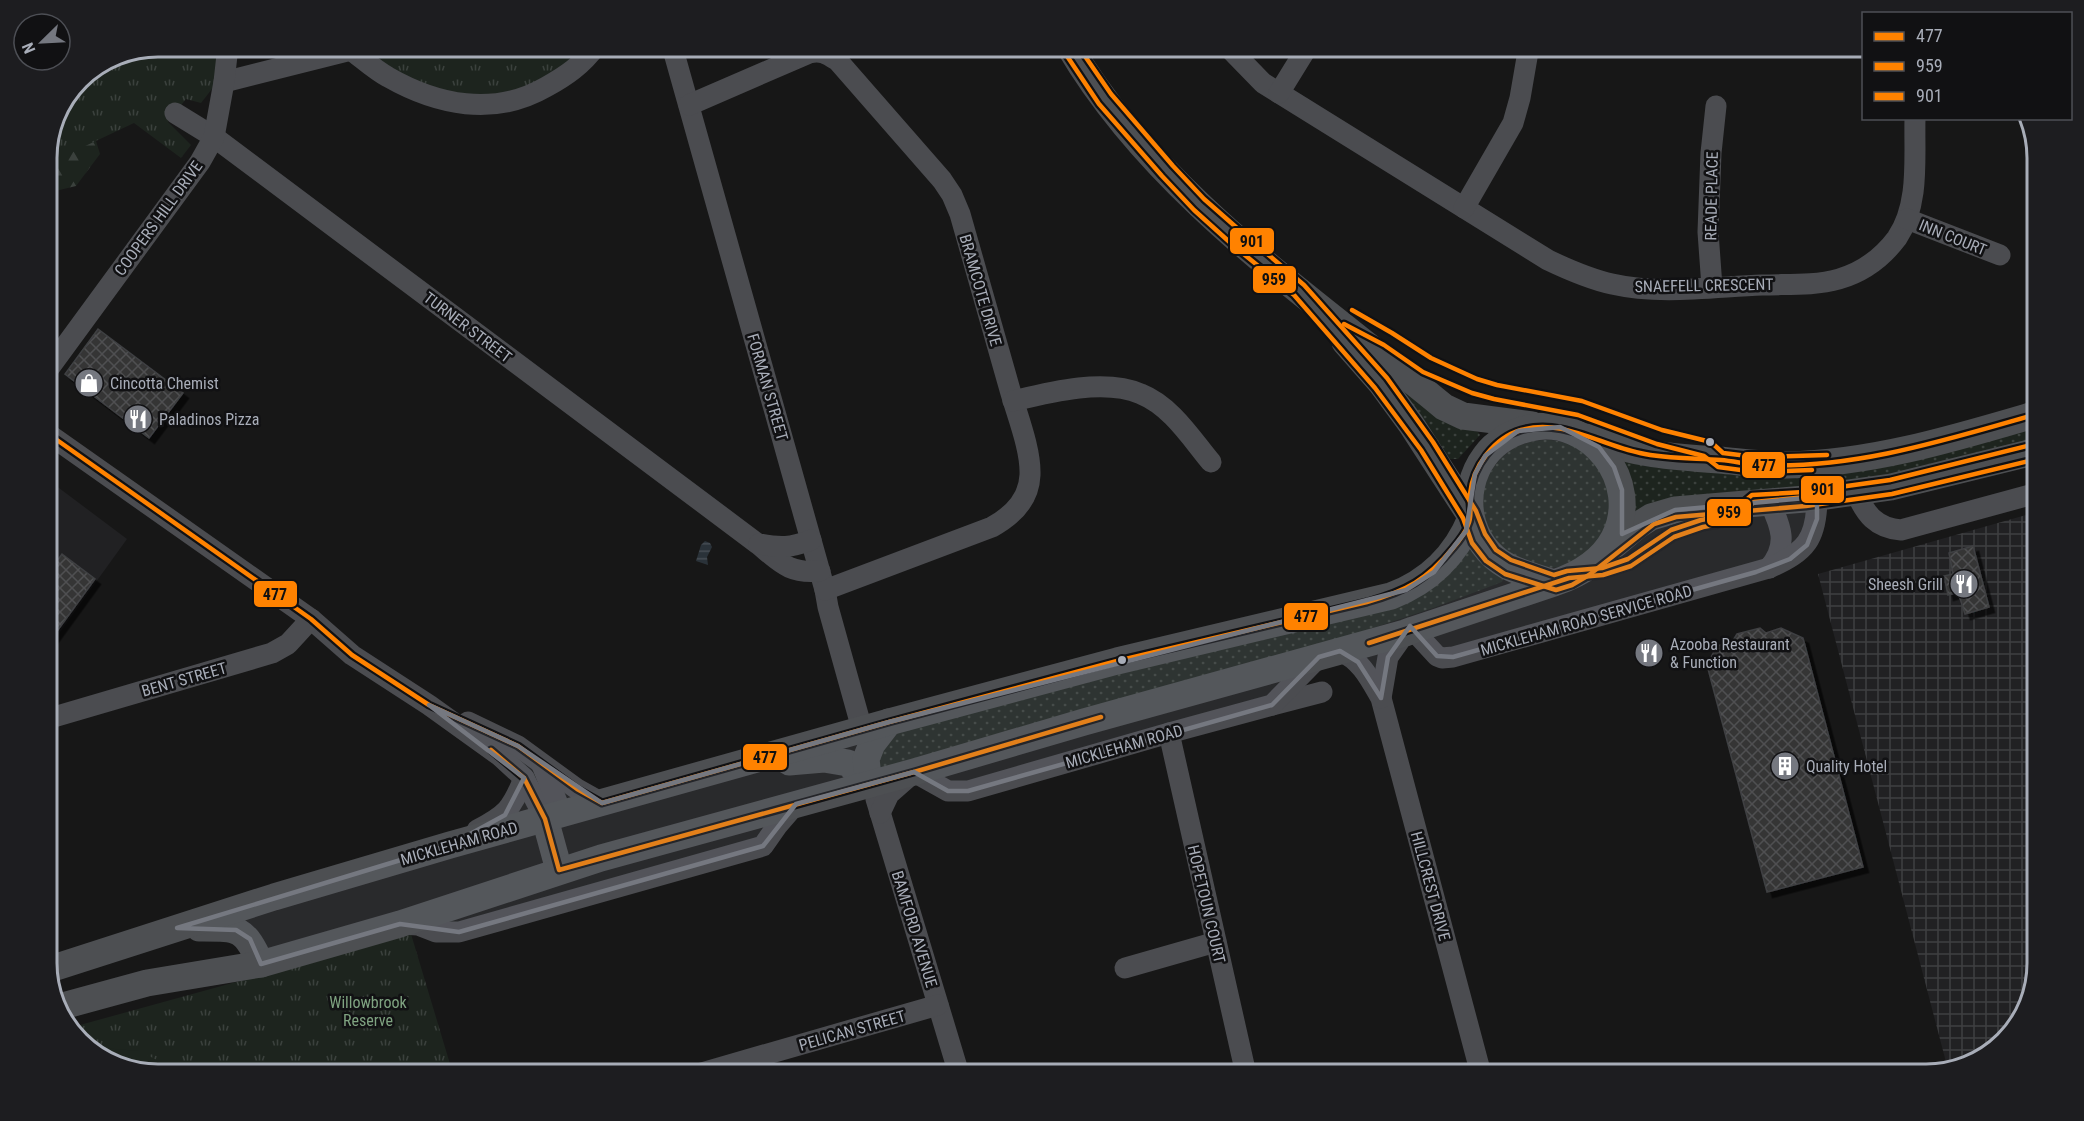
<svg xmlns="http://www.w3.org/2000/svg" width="2084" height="1121" font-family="'Roboto Condensed',sans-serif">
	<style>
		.built { fill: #212123 }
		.industrial { fill: url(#industrial-grid) }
		.grass { fill: url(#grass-dots) }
		.forest { fill: url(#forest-firs) }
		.park { fill: url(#park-tufts) }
		.pitch { fill: #1d241e }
		.water { fill: url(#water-rules) }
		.building { fill: url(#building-cross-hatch); stroke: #3f4043; stroke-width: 1.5; filter: url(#shadow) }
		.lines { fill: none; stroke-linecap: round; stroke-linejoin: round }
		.minor { stroke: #4b4c50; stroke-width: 21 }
		.major { stroke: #4d4f52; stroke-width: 27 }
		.bus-1-casing { stroke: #111113; stroke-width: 9 }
		.bus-2-casing { stroke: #111113; stroke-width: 9 }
		.bus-3-casing { stroke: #111113; stroke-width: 9 }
		.bus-1 { stroke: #ff8200; stroke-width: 4.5 }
		.bus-2 { stroke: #ff8200; stroke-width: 4.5 }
		.bus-3 { stroke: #ff8200; stroke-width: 4.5 }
		.marked { fill: #757880; fill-opacity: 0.2; stroke: #757880; stroke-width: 4.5; stroke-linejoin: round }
		.bus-dot { fill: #a8adb8; stroke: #111113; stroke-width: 2 }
		.labels { text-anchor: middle; stroke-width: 5; stroke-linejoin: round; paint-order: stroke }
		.street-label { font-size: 16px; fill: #a8adb8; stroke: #111113 }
		.poi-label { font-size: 16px; fill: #a8adb8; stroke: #111113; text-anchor: start }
		.park-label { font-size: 16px; fill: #7fa381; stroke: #111113 }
		.rim { fill: none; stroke: #a8adb8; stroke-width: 3 }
		.line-badge { stroke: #111113; stroke-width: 2 }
		.pale-badge-label { font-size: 16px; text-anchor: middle; font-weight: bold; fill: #111 }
	</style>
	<defs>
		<pattern id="industrial-grid" width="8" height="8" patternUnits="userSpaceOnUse" patternTransform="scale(1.5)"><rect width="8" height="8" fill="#212123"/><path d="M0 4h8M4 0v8" fill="none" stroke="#3e3f41"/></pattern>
		<pattern id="grass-dots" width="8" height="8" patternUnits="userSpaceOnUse" patternTransform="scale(1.5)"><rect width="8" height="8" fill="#1d241e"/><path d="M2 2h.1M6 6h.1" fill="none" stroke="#3b413d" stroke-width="1.8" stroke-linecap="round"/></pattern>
		<pattern id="forest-firs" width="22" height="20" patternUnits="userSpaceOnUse" patternTransform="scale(1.5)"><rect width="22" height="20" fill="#1d241e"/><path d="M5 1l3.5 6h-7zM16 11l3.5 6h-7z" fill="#3b413d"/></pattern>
		<pattern id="park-tufts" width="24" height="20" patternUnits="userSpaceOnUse" patternTransform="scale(1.5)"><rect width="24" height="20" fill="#1d241e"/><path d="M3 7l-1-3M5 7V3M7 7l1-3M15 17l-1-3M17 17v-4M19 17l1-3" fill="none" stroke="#3b413d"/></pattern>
		<pattern id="water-rules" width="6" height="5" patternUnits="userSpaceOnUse" patternTransform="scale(1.5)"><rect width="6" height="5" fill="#2a3239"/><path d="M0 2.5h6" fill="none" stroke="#464d54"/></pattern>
		<pattern id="building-cross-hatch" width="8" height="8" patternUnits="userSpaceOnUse" patternTransform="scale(1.5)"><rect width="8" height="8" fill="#353536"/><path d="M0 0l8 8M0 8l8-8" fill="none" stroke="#4f5051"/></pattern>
		<filter id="shadow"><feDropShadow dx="5.5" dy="5.5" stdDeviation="0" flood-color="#0009"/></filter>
	</defs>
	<rect width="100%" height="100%" fill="#171717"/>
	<path class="built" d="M47,479L127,539L47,650Z"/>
	<path class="industrial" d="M2037,512V963L2026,1013L1992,1049L1946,1062L1818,574Z"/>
	<g class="grass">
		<path d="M1390,377L1459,426L1478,432L1480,435L1458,459H1450Z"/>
		<path d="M2037,429V442L1959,464L1633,516L1623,462L1666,464L2005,435Z"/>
		<circle cx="1546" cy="504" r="64"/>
		<path d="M1468,542L1503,578L1502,582L1433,608L1334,641L880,770L876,754L880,744L904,728L1364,611Z"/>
	</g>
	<path class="forest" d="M115,55L96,141L100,154L76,186L47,193V151L79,79Z"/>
	<g class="park">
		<path d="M158,47H219L215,85L201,103L186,99L168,122L191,145L181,158L134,123L47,164V151L79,79L115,55Z"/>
		<path d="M363,47H586L544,83L475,99L404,80Z"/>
		<path d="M411,934L453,1074H158L108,1063L69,1028Z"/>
	</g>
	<path class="pitch" d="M91,1047L139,1051L185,1074H158L108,1063Z"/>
	<path class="water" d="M705,541L710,543L712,547L707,557L708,565L696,561L701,545Z"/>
	<g class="building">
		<path d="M98,329L183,393L149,438L65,374Z"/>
		<path d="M1973,546L1989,607L1965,614L1958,592L1948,595L1944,576L1953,574L1949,553Z"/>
		<path d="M2037,547V565L2033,548Z"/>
		<path d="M62,554L95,579L47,645V575Z"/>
		<path d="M1760,628L1766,633L1781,628L1803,638L1863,867L1767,892L1707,665L1717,646L1732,642L1737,634Z"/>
	</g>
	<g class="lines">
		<g class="minor">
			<path d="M672,46L825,590L828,607L862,729"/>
			<path d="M1227,46L1263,83L1548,260C1569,270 1589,279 1612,284C1660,295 1713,287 1762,285C1787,284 1814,286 1839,279C1863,272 1882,258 1897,238C1920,204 1914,158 1915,118"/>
			<path d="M351,50C363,59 375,70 388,77C437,105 494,117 546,87C566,76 582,65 596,46"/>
			<path d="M224,82L351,50"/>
			<path d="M1279,93L1308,46"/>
			<path d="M689,105L809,53C822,50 827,54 838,61L942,180L952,195L960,214C977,273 993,332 1010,390C1017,415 1031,449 1030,475C1029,500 1012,516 992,527L825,590"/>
			<path d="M175,113L214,137L758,544C781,563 789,574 820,571"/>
			<path d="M1464,208L1513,123L1520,98L1529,46"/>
			<path d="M1907,219L2000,255"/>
			<path d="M1712,287L1708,232L1711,153L1716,106"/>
			<path d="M47,371L200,162L214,137L224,82L228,46"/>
			<path d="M1013,401C1050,392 1105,378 1141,394C1171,406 1191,438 1211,462"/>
			<path d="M47,433L311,619L352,655L429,705L500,756L524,778L545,819"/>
			<path d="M1856,492C1865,514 1876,528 1901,530L2037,493"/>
			<path d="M759,544C781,548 790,548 811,540"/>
			<path d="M1769,568C1789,545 1781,526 1769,501"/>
			<path d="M1413,630L1437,656L1442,658L1453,657L1769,568C1806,552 1817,539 1817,497"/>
			<path d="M1340,651C1361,660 1370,679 1381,698L1481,1074"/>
			<path d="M1381,698L1388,657L1405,633"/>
			<path d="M1272,705L1322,692"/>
			<path d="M47,719L272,653L288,644L311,619"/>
			<path d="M468,722L518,746L577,789L602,803"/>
			<path d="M1169,733L1246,1074"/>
			<path d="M542,765L562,814"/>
			<path d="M876,799L959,1074"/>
			<path d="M880,813L889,794L914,772L948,791H968L1169,733L1272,705L1319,657"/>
			<path d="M477,830C506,815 512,809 524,778"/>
			<path d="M401,924L418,925L436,932H459L763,846L777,826L796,804"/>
			<path d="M1125,968L1216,942"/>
			<path d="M698,1074L938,1005"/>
		</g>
		<g class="major">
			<path d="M1069,46C1157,196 1313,298 1444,407L1463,416L1532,425"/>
			<path d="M1345,342L1381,383L1411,424L1470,515"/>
			<path d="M1589,437C1632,454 1673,457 1719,460C1742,462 1764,465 1787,465C1874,463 1955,438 2037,414"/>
			<path d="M1612,547L1637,526L1651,517L1675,510L1805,499L1891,487L2037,451"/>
			<path d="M789,762L824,759L848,763L869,784"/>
			<path d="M869,784L866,759L872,744L889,722"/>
			<path d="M545,819L559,870"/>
			<path d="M199,928C239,928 244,927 261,964"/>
			<path d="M47,970L274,897L450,845L889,722L1117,661L1391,596C1428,582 1456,555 1471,518"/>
			<path d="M59,1007L147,983L261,964L400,924L601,858L914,772L1084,722L1405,633L1413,630L1554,583C1578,575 1602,561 1614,538C1643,482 1590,414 1530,428C1512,432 1495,442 1485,456C1458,492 1468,545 1507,566C1522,574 1539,578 1554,583"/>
		</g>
		<g class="bus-1-casing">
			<g id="bus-1">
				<path d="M47,433L311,619L352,655L429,705L518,746L577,789L602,803L889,722L1117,661L1367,602C1406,591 1427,580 1453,548C1459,541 1465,534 1468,525C1473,515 1469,505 1470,494C1473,466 1494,438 1521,430C1562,418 1600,445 1640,453C1666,459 1694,458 1721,460C1733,461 1745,464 1757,465C1852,470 1946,440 2037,414"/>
				<path d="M1369,643L1569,578L1603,575L1631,566L1674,537L1703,527L1731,522L1754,502L1837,494"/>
				<path d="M491,750L524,778L545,819L559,870L914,772L1101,717"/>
			</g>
		</g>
		<g class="bus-2-casing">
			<g id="bus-2">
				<path d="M1063,50L1099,104L1162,176L1194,210L1235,247L1294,295L1375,388L1421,450L1463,518L1472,543L1486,561L1505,574L1556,590L1572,585L1589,575L1654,524L1676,517L1806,506L1892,494L2037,459"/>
				<path d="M1344,324L1384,345L1423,372L1472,393L1494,399L1578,415L1657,444L1704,456L1718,467L1756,472L1812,470"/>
			</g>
		</g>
		<g class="bus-3-casing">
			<g id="bus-3">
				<path d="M1078,46L1111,94L1173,166L1204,199L1245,235L1304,285L1387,378L1433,442L1476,511L1485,534L1496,550L1511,560L1554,575L1567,571L1602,568L1628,559L1671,530L1701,520L1728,515L1752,495L1804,492L1890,480L2035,444"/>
				<path d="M1352,310L1392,333L1431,358L1477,379L1497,385L1582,401L1662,430L1711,442L1723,453L1756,457L1827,455"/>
			</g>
		</g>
		<use href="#bus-1" class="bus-1"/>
		<use href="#bus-2" class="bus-2"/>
		<use href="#bus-3" class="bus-3"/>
	</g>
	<path class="marked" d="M1560,427L1599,447L1614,467L1622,490V534L1675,510L1817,497V519L1807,545L1790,559L1756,572L1453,657L1437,656L1410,626L1388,657L1381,698L1358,662L1340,651L1319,657L1272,705L968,791H948L914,772L796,804L763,846L459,932L400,924L261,964L250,939L236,930L177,928L450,845L505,815L524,778L429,705L518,746L602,803L889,722L1406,590L1434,572L1466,531L1475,474L1485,456L1518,431Z"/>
	<defs>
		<g id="shop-disc" transform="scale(1.5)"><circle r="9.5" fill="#757880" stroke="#111113"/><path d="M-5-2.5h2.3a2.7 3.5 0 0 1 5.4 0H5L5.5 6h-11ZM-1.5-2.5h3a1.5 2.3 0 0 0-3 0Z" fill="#fff"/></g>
		<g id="restaurant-disc" transform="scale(1.5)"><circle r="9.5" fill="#757880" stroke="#111113"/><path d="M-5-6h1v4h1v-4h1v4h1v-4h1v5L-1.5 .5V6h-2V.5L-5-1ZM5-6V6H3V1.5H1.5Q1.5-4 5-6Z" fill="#fff"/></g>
		<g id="building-disc" transform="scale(1.5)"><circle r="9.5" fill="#757880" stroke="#111113"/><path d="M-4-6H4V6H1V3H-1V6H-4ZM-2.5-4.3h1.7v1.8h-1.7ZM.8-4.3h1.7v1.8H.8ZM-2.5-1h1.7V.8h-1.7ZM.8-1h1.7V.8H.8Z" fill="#fff"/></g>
	</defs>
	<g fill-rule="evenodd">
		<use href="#shop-disc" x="89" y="383"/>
		<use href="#restaurant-disc" x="138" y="419"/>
		<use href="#restaurant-disc" x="1964" y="584"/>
		<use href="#restaurant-disc" x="1649" y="653"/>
		<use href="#building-disc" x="1785" y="766"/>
	</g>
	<g class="bus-dot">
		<circle cx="1710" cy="442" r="5"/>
		<circle cx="1122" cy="660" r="5"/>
	</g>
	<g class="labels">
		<g class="street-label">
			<text transform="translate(1711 196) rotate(-89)" y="6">READE PLACE</text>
			<text transform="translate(158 218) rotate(-54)" y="6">COOPERS HILL DRIVE</text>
			<text transform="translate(1953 237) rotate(22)" y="6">INN COURT</text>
			<text transform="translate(1704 285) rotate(-1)" y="6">SNAEFELL CRESCENT</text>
			<text transform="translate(981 290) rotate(74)" y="6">BRAMCOTE DRIVE</text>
			<text transform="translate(468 327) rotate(37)" y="6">TURNER STREET</text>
			<text transform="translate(768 387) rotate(74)" y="6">FORMAN STREET</text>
			<text transform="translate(1586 620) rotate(-16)" y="6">MICKLEHAM ROAD SERVICE ROAD</text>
			<text transform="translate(184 679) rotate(-16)" y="6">BENT STREET</text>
			<text transform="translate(1124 746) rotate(-16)" y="6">MICKLEHAM ROAD</text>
			<text transform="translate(459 843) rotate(-16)" y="6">MICKLEHAM ROAD</text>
			<text transform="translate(1431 886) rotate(75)" y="6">HILLCREST DRIVE</text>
			<text transform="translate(1207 904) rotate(77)" y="6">HOPETOUN COURT</text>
			<text transform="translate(915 929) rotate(73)" y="6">BAMFORD AVENUE</text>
			<text transform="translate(852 1030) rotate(-16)" y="6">PELICAN STREET</text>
		</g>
		<g class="poi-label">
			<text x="110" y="389">Cincotta Chemist</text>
			<text x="159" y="425">Paladinos Pizza</text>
			<text x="1943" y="590" text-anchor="end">Sheesh Grill</text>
			<text x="1670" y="650">Azooba Restaurant<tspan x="1670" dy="18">&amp; Function</tspan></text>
			<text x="1806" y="772">Quality Hotel</text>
		</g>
		<g class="park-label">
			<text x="368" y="1008">Willowbrook<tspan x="368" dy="18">Reserve</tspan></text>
		</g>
	</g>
	<path d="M0 0H2084V1121H0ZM158 57H1926A101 101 0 0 1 2027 158V963A101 101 0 0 1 1926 1064H158A101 101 0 0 1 57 963V158A101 101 0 0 1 158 57Z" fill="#1d1d20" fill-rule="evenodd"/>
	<path class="rim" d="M158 57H1926A101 101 0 0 1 2027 158V963A101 101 0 0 1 1926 1064H158A101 101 0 0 1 57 963V158A101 101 0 0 1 158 57Z"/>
	<g class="line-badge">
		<rect x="1229" y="227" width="46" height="28" rx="6" fill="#ff8200"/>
		<rect x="1252" y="265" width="45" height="29" rx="6" fill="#ff8200"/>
		<rect x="1741" y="451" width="45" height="28" rx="6" fill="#ff8200"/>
		<rect x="1800" y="475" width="45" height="29" rx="6" fill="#ff8200"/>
		<rect x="1706" y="498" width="46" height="29" rx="6" fill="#ff8200"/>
		<rect x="253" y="580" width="45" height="28" rx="6" fill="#ff8200"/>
		<rect x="1283" y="602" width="46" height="29" rx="6" fill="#ff8200"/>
		<rect x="742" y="743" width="46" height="28" rx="6" fill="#ff8200"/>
	</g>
	<g class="pale-badge-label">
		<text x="1252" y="247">901</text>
		<text x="1274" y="285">959</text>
		<text x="1764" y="471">477</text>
		<text x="1823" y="495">901</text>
		<text x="1729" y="518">959</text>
		<text x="275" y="600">477</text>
		<text x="1306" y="622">477</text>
		<text x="765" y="763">477</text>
	</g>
	<rect x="1862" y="12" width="210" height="108" fill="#111113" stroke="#4d4f55" stroke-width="1.5"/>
	<rect x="1874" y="32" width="30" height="9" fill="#ff8200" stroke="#4d4f55" stroke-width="1.5"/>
	<text x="1916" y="42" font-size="18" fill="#a8adb8">477</text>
	<rect x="1874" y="62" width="30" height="9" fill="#ff8200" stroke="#4d4f55" stroke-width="1.5"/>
	<text x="1916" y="72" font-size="18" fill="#a8adb8">959</text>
	<rect x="1874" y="92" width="30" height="9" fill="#ff8200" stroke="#4d4f55" stroke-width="1.5"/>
	<text x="1916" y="102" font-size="18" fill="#a8adb8">901</text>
	<g transform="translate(42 42) rotate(246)"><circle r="28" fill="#111113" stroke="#4d4f55" stroke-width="1.5"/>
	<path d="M0-4.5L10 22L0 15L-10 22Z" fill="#757880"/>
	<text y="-9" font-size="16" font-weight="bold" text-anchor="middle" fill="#a8adb8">N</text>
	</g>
</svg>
